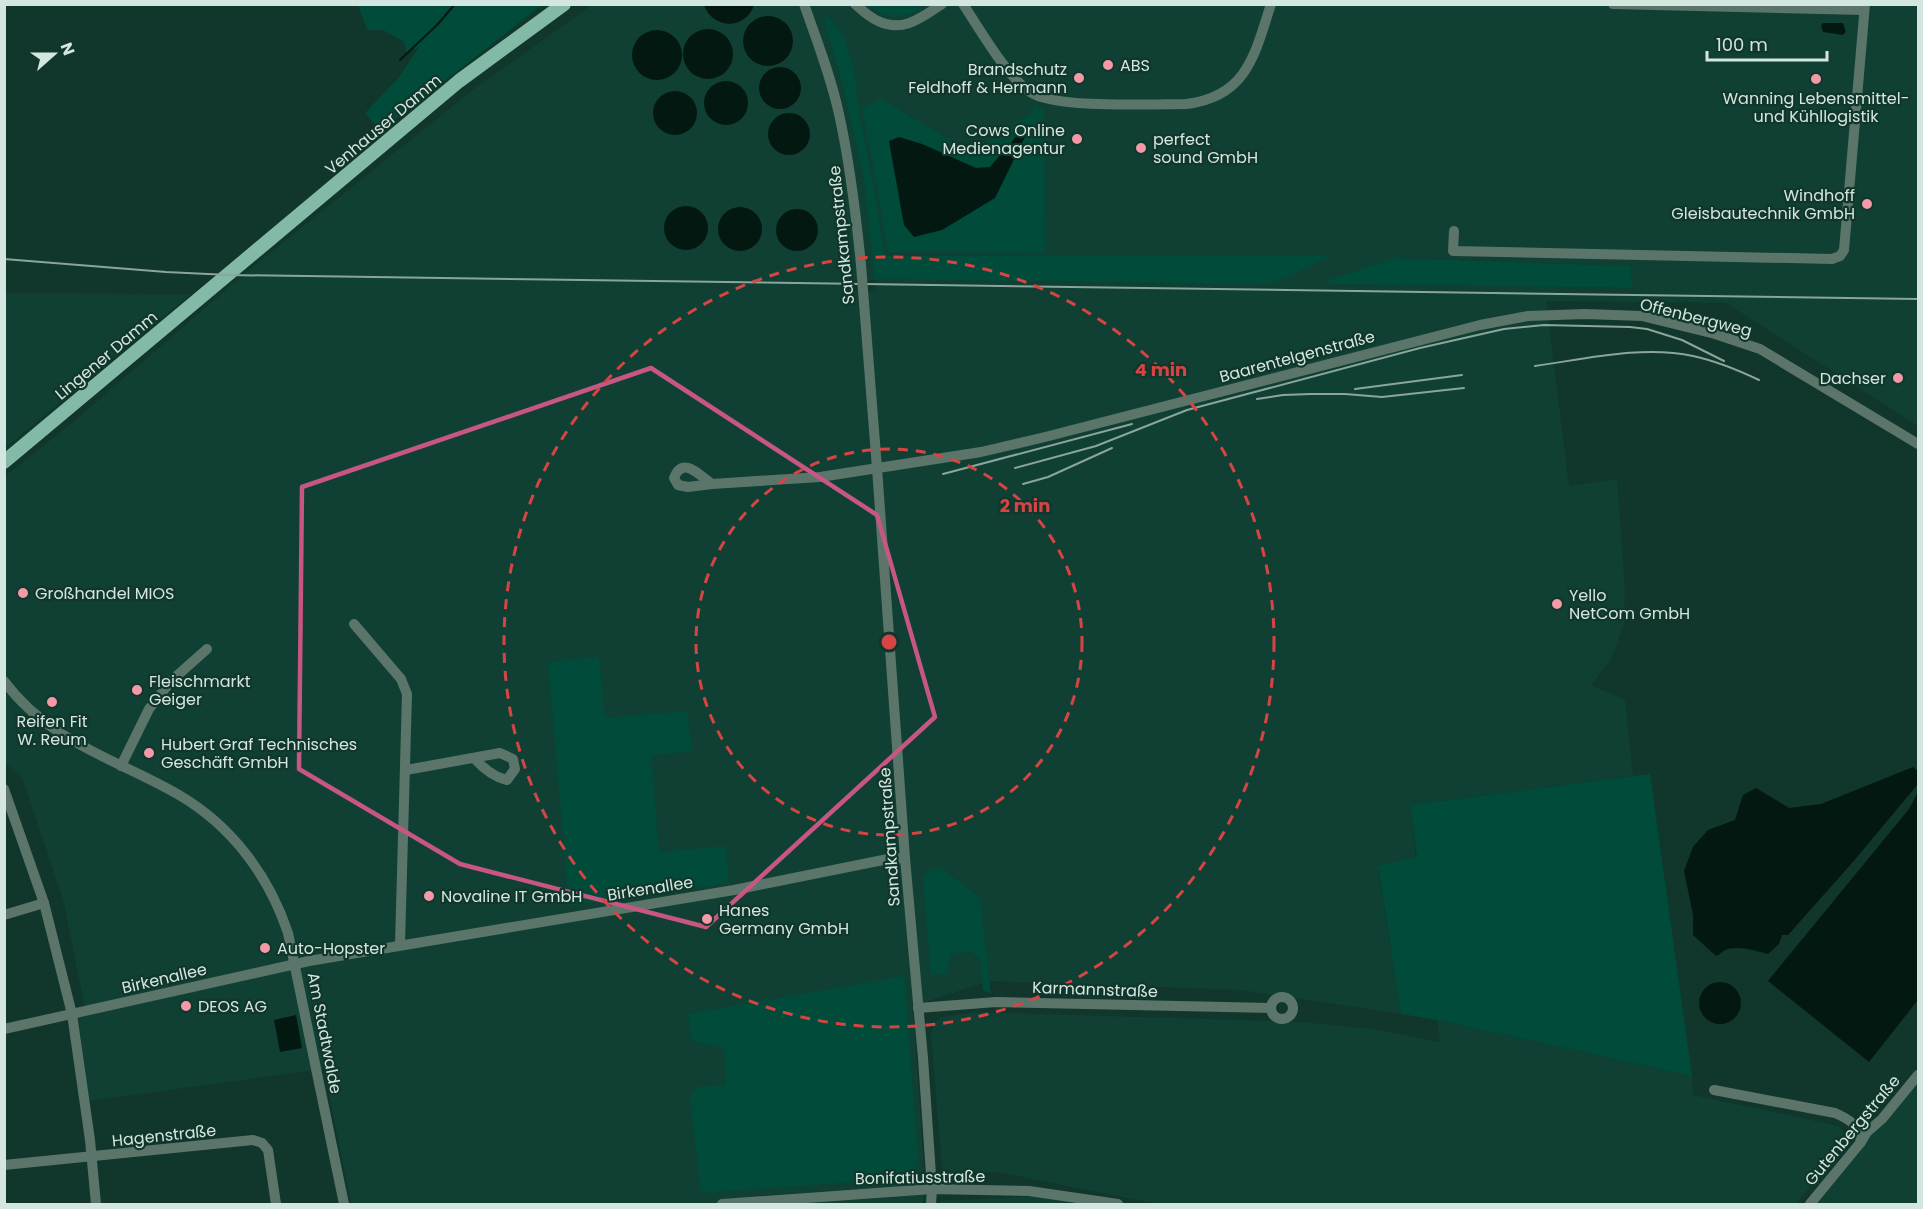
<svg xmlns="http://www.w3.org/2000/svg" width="1923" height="1209" font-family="Poppins,sans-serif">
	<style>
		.built { fill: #0f4033; fill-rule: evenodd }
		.green { fill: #004b3a; fill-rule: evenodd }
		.water { fill: #041812 }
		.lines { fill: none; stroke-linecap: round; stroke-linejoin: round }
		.stream { stroke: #041812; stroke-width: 2 }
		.minor { stroke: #5b756b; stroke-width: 10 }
		.major { stroke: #83baa7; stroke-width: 14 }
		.rail { stroke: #8ba59c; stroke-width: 2 }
		.minor-bridge { stroke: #5b756b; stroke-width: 10 }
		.marked { fill: none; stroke: #c75683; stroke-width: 4.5; stroke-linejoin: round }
		.ring { fill: none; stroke: #d64443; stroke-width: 3; stroke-dasharray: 10 8 }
		.poi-dot { fill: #f39aa9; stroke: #11362b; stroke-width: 2 }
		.labels { text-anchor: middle; stroke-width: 4.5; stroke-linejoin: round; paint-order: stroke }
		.poi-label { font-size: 16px; fill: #d3e6df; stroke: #11362b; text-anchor: start }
		.street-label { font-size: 16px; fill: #d3e6df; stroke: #11362b }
		.centre { fill: #d64443; stroke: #11362b; stroke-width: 3 }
		.ring-label { font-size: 18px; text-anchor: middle; font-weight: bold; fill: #d64443; stroke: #11362b; stroke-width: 4.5; stroke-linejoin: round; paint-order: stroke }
	</style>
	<rect width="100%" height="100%" fill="#11362b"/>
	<g class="built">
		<path d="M592,5H1918V426L1726,303L1546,301L1569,486L1617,479L1625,590L1624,624L1612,657L1591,685L1625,700L1633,776L1410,805L1416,857L1378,870L1401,1014L1241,990L989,981L913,1006L924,1169L923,1204H351L324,1069L89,1101L78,1016L86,1013L63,899L22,777L5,763V476L73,422L250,269L470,92ZM824,19L854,68L859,110L873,181L885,256H1329L876,279L864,181L843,87ZM1394,258L1630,266L1633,288L1329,284L1327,280ZM849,280H875L876,291H850Z"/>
		<path d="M5,293L191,294L5,448Z"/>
		<path d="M976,1012L1304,1022L1379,1030L1440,1042L1437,1020L1692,1076L1693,1095L1839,1126L1846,1135V1142L1796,1204H1157L997,1172L947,1174L943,1171L942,1167L931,1035L933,1026L937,1020L941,1017Z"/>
		<path d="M1918,1067V1204H1816L1858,1154Z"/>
		<path d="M1035,1196L1075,1204H939L940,1201Z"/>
	</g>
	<g class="green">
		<path d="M358,5H542L380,131L365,113L399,77L419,47L406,52L404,42L383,30H367Z"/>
		<path d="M867,5H917L922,10C899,19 887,20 867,5Z"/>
		<path d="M826,15L833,22L844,37L854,68L859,110L873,181L885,256H1331L1272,284L875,279L864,181L843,87L824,19Z"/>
		<path d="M881,99L971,153L1031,113L1035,105L1044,109L1045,253L888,252L876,181L862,109ZM899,137L922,144L976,168L990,167L1003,153L942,230Z"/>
		<path d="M1394,258L1630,266L1633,288L1329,284L1327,280Z"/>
		<path d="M599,657L605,718L687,711L692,751L651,756L659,852L726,846L729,883L569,906L548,662Z"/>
		<path d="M1650,774L1692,1076L1437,1020L1401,1014L1378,866L1417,857L1410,805Z"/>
		<path d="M940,867L980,898L991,994L983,990L981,961L971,951L950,954L947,976L942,973L931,976L923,879L928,871Z"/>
		<path d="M904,976L918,1159L915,1168L898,1179L701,1193L690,1098L697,1087L726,1085L724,1047L692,1041L688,1014Z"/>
	</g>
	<g class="water">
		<path d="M704,5V4L754,5C746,30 713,30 704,5Z"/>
		<circle cx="768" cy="41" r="25"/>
		<path d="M1823,23H1843L1846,32L1843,35L1823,32L1821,26Z"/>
		<circle cx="708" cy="54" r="25"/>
		<circle cx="657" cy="55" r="25"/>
		<circle cx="780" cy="88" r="21"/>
		<circle cx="726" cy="103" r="22"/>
		<circle cx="675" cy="113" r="22"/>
		<circle cx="789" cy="134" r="21"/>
		<path d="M1019,133L1025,137L995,198L942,230L914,237L904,225L889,141L899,137L922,144L976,168L990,167Z"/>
		<circle cx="686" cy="228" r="22"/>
		<circle cx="740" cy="229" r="22"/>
		<circle cx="797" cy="230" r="21"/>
		<path d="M1913,767L1918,771V784L1852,863L1788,935H1782L1779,944L1768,954C1755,951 1742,946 1728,949C1723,950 1721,954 1716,956L1693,935V915L1684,871L1693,847L1708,830L1735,820L1743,795L1756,788L1789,808L1821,804Z"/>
		<path d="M1918,792V1000L1869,1062L1768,981L1909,809Z"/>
		<circle cx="1720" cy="1003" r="21"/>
		<path d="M296,1015L302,1048L280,1052L274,1020Z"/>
	</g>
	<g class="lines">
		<path class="stream" d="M400,60L438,24L455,4"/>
		<g class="minor">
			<path d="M804,4C817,41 831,77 839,114C850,164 856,214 861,265"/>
			<path d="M855,4C862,10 869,17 878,21C903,33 921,18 942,4"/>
			<path d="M963,4C981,31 1005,74 1030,92C1054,109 1153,104 1186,104C1247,97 1255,54 1271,4"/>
			<path d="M1613,4L1864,10"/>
			<path d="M1454,231L1453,251L1832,259L1840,256L1844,250L1865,4"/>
			<path d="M864,303L877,468L905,858L923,1058L932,1189L931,1204"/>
			<path d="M712,484C700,476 683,455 674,478L678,485L688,487L712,484L820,477L981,452L1045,437L1480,325L1528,316L1585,314L1642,316L1715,334L1760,349L1918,444"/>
			<path d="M354,624L401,679L407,694L400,944"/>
			<path d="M4,681C50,743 117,759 179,795C232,826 269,876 288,933L344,1204"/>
			<path d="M121,766L149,709L171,681L207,649"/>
			<path d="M406,770L500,753L513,759L515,769L507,780C493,777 483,768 474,758"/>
			<path d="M4,789L44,903L72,1014L90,1140L96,1204"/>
			<path d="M4,915L44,903"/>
			<circle cx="1282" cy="1008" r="11"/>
			<path d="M918,1008L996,1002L1271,1008"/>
			<path d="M4,1029L309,961L734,890L888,859L905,858"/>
			<path d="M1714,1090L1835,1113C1851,1120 1857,1124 1861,1142"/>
			<path d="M4,1165L253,1140L262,1143L268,1150L276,1204"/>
			<path d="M722,1204L932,1189L1029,1191L1118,1204"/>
			<path d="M1810,1204L1861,1142L1867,1132L1882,1119L1918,1075"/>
		</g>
		<path class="major" d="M4,462L459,81L564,4"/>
		<g class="rail">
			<path d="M4,259L166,272L229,275L1918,299"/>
			<path d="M1535,366C1585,359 1643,345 1693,356C1716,361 1738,370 1759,380"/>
			<path d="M1355,389L1462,375"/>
			<path d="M1257,399L1283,395L1311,394H1345L1382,397L1464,388"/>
			<path d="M1015,468L1096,446L1187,410L1420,348L1504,329L1544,325L1630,327L1647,329L1682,340L1724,361"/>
			<path d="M943,474L1132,424"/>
			<path d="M1023,484L1048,477L1112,448"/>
		</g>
		<path class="minor-bridge" d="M861,265L864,303"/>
	</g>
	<path class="marked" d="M651,368L877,515L935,717L706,927L460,864L299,769L302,487Z"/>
	<g class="ring">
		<circle cx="889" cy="642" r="193"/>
		<circle cx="889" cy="642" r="385"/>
	</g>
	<g class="poi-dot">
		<circle cx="1108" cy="65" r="6"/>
		<circle cx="1079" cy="78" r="6"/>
		<circle cx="1816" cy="79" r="6"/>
		<circle cx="1077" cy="139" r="6"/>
		<circle cx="1141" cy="148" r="6"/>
		<circle cx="1867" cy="204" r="6"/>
		<circle cx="1898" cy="378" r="6"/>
		<circle cx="23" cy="593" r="6"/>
		<circle cx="1557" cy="604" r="6"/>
		<circle cx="137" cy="690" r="6"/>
		<circle cx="52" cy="702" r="6"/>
		<circle cx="149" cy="753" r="6"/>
		<circle cx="429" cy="896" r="6"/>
		<circle cx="707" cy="919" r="6"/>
		<circle cx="265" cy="948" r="6"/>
		<circle cx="186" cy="1006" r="6"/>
	</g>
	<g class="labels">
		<g class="poi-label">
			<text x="1120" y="71">ABS</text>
			<text x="1067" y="75" text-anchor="end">Brandschutz<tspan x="1067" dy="18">Feldhoff &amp; Hermann</tspan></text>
			<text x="1816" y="104" text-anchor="middle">Wanning Lebensmittel-<tspan x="1816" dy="18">und Kühllogistik</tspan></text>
			<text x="1065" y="136" text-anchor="end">Cows Online<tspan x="1065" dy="18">Medienagentur</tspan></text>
			<text x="1153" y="145">perfect<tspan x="1153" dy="18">sound GmbH</tspan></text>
			<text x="1855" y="201" text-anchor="end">Windhoff<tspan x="1855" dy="18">Gleisbautechnik GmbH</tspan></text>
			<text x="1886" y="384" text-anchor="end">Dachser</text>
			<text x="35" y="599">Großhandel MIOS</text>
			<text x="1569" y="601">Yello<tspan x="1569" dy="18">NetCom GmbH</tspan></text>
			<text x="149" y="687">Fleischmarkt<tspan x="149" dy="18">Geiger</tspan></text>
			<text x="52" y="727" text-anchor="middle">Reifen Fit<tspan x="52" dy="18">W. Reum</tspan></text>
			<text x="161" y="750">Hubert Graf Technisches<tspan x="161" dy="18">Geschäft GmbH</tspan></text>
			<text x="441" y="902">Novaline IT GmbH</text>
			<text x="719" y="916">Hanes<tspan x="719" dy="18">Germany GmbH</tspan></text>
			<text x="277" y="954">Auto-Hopster</text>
			<text x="198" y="1012">DEOS AG</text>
		</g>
		<g class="street-label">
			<text transform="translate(383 124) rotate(-40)" y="6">Venhauser Damm</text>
			<text transform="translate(841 235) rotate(-96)" y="6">Sandkampstraße</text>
			<text transform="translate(1696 317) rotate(14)" y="6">Offenbergweg</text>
			<text transform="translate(106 355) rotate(-40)" y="6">Lingener Damm</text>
			<text transform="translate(1297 356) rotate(-15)" y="6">Baarentelgenstraße</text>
			<text transform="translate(889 837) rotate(-94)" y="6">Sandkampstraße</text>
			<text transform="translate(650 888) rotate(-9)" y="6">Birkenallee</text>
			<text transform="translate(164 978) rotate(-13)" y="6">Birkenallee</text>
			<text transform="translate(1095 989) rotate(2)" y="6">Karmannstraße</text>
			<text transform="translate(325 1033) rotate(79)" y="6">Am Stadtwalde</text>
			<text transform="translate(1852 1130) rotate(-50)" y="6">Gutenbergstraße</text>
			<text transform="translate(164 1135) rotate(-6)" y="6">Hagenstraße</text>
			<text transform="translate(920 1177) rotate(-1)" y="6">Bonifatiusstraße</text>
		</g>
	</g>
	<circle cx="889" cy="642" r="9" class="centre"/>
	<g class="ring-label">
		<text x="1161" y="376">4 min</text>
		<text x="1025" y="512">2 min</text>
	</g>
	<rect width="1923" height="1209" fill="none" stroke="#d3e6df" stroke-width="12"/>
	<g transform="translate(54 54) rotate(69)" stroke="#11362b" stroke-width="4.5" paint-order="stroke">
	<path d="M0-4.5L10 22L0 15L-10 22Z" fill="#d3e6df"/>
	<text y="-9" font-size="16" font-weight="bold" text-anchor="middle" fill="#d3e6df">N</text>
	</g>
	<path d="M1707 51v9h120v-9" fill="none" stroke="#d3e6df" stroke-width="3"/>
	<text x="1716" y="51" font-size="18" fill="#d3e6df" stroke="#11362b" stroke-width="4.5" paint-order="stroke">100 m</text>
</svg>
